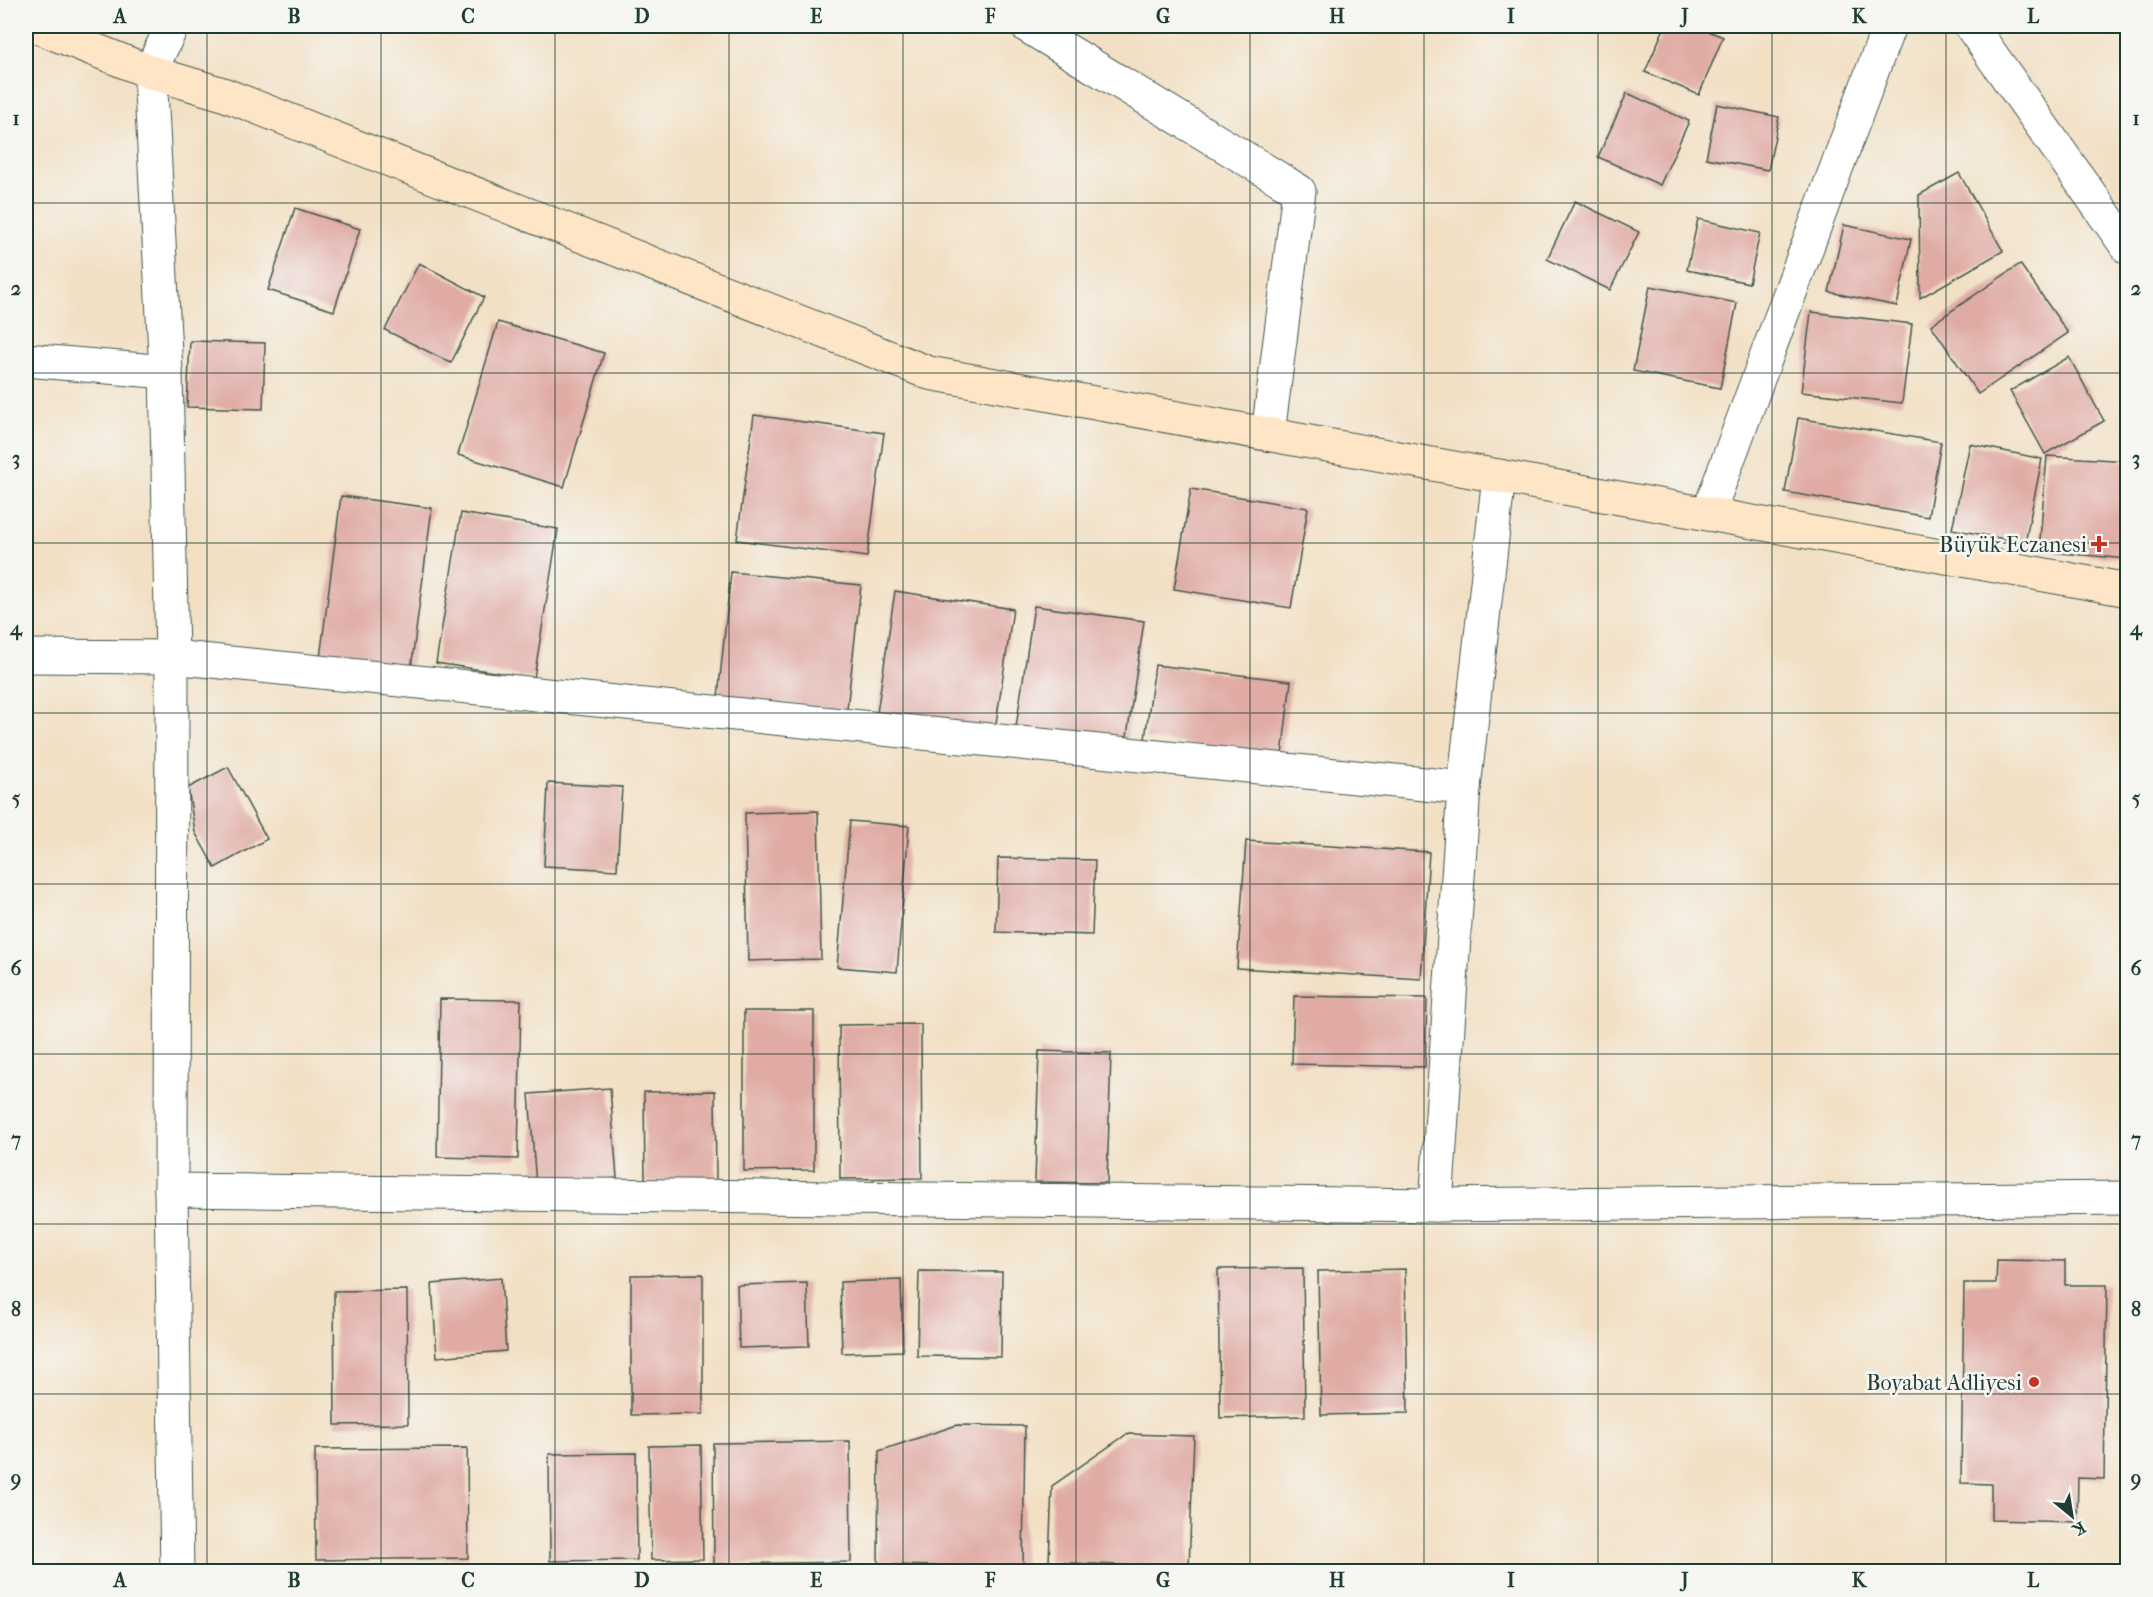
<svg xmlns="http://www.w3.org/2000/svg" width="2153" height="1597" font-family="'IM FELL French Canon',serif">
	<style>
		.building { fill: #e0aba4 }
		.lines { fill: none; stroke-linecap: round; stroke-linejoin: round }
		.street-casing { stroke: #3f554a; stroke-width: 35 }
		.secondary-casing { stroke: #3f554a; stroke-width: 35 }
		.street { stroke: #fff; stroke-width: 33 }
		.secondary { stroke: #fee5c5; stroke-width: 33 }
		.grid { fill: none; stroke: #1f3d34; stroke-width: 1.5; stroke-opacity: 0.55 }
		.poi-dot { fill: #c8321e; stroke: #f6f6f2; stroke-width: 2 }
		.labels { text-anchor: middle; stroke-width: 5; stroke-linejoin: round; paint-order: stroke }
		.poi-label { font-size: 22px; fill: #1f3d34; stroke: #f6f6f2; text-anchor: end }
		.neatline { fill: none; stroke: #1f3d34; stroke-width: 2 }
		.grid-label { font-size: 20px; text-anchor: middle; font-weight: bold; fill: #1f3d34 }
	</style>
	<rect width="100%" height="100%" fill="#f6f6f2"/>
	<filter id="ink" filterUnits="userSpaceOnUse"><feTurbulence type="fractalNoise" baseFrequency=".0167" numOctaves="2"/><feDisplacementMap in="SourceGraphic" scale="12" xChannelSelector="R" yChannelSelector="G"/><feConvolveMatrix kernelMatrix="1 2 1 2 8 2 1 2 1" color-interpolation-filters="sRGB"/></filter>
	<filter id="wash" filterUnits="userSpaceOnUse"><feTurbulence type="fractalNoise" baseFrequency=".008" numOctaves="4" result="noise"/><feDisplacementMap in="SourceGraphic" scale="24" xChannelSelector="R" yChannelSelector="G"/><feGaussianBlur stdDeviation="1.35" result="paint"/><feColorMatrix in="noise" values="0 0 0 0 0 0 0 0 0 0 0 0 0 0 0 0 0 1.4 0 .05"/><feComposite in="paint" operator="in"/></filter>
	<g filter="url(#wash)">
		<rect width="100%" height="100%" fill="#f2e0c5"/>
		<g id="blocks">
			<g class="building">
				<path d="M1665,26H1696L1723,37L1699,95L1645,72Z"/>
				<path d="M1627,93L1689,121L1660,185L1598,157Z"/>
				<path d="M1717,104L1779,117L1768,170L1706,158Z"/>
				<path d="M1959,173L2003,251L1920,298L1919,195Z"/>
				<path d="M1575,201L1639,232L1610,290L1547,259Z"/>
				<path d="M295,208L360,229L334,311L268,290Z"/>
				<path d="M1698,219L1760,233L1749,283L1687,270Z"/>
				<path d="M1844,225L1911,239L1897,306L1829,292Z"/>
				<path d="M419,263L484,297L451,363L385,330Z"/>
				<path d="M2020,264L2068,333L1978,394L1931,325Z"/>
				<path d="M1650,286L1737,303L1720,388L1633,371Z"/>
				<path d="M1811,312L1912,324L1902,403L1801,392Z"/>
				<path d="M498,322L604,353L564,487L458,455Z"/>
				<path d="M190,341L265,343L263,409L187,407Z"/>
				<path d="M2069,357L2104,421L2045,454L2010,391Z"/>
				<path d="M754,415L884,433L867,557L737,540Z"/>
				<path d="M1798,418L1941,442L1928,517L1785,492Z"/>
				<path d="M1970,444L2042,459L2025,543L1952,529Z"/>
				<path d="M2047,456L2128,461V559L2039,551Z"/>
				<path d="M1191,489L1308,508L1291,608L1174,589Z"/>
				<path d="M341,496L432,508L411,669L320,658Z"/>
				<path d="M461,513L558,529L534,678L436,663Z"/>
				<path d="M731,572L861,585L847,709L718,697Z"/>
				<path d="M895,591L1013,609L995,730L877,713Z"/>
				<path d="M1034,606L1144,621L1126,743L1016,727Z"/>
				<path d="M1155,665L1291,681L1282,755L1145,739Z"/>
				<path d="M228,767L267,839L215,868L195,832L188,788Z"/>
				<path d="M548,783L622,787L617,870L544,866Z"/>
				<path d="M818,811L821,959L748,961L745,813Z"/>
				<path d="M850,821L909,826L897,972L837,967Z"/>
				<path d="M1246,841L1429,852L1421,979L1237,968Z"/>
				<path d="M998,858L1095,860L1092,935L996,932Z"/>
				<path d="M1294,996L1427,998L1425,1067L1292,1064Z"/>
				<path d="M440,999L521,1000L518,1159L437,1157Z"/>
				<path d="M744,1011H814V1170L744,1171Z"/>
				<path d="M921,1024L922,1178L840,1179L839,1025Z"/>
				<path d="M1039,1051L1111,1053L1107,1183L1035,1182Z"/>
				<path d="M610,1088L617,1178L536,1185L529,1094Z"/>
				<path d="M715,1091L716,1181L645,1182L644,1092Z"/>
				<path d="M1997,1260L2065,1261V1285H2107L2104,1479L2078,1478L2077,1522L1991,1520V1484L1961,1483L1964,1283H1996Z"/>
				<path d="M1303,1268L1305,1416L1220,1418L1218,1269Z"/>
				<path d="M1405,1269L1408,1413L1321,1415L1318,1271Z"/>
				<path d="M919,1271L1002,1272L1001,1357L917,1356Z"/>
				<path d="M703,1274V1414L631,1415V1275Z"/>
				<path d="M501,1278L506,1351L437,1357L432,1284Z"/>
				<path d="M901,1280L903,1351L842,1353L840,1282Z"/>
				<path d="M807,1283L809,1346L739,1348L737,1285Z"/>
				<path d="M407,1290L408,1424L335,1425L334,1291Z"/>
				<path d="M957,1425L1025,1426L1023,1567L878,1565L879,1451Z"/>
				<path d="M1127,1434L1194,1436L1189,1568L1049,1562L1052,1486Z"/>
				<path d="M850,1441L851,1562L714,1564L713,1443Z"/>
				<path d="M701,1445L703,1559L651,1560L649,1446Z"/>
				<path d="M467,1448L468,1558L316,1560L315,1449Z"/>
				<path d="M636,1453L637,1560L550,1561L549,1454Z"/>
			</g>
		</g>
	</g>
	<g filter="url(#ink)">
		<use href="#blocks" fill-opacity="0" stroke="#3f554a" stroke-width="1.5"/>
		<g class="lines">
			<g class="street-casing">
				<g id="street">
					<path d="M172,26L150,72L166,372L172,657L171,1190L177,1572"/>
					<path d="M1027,26L1299,191L1268,434"/>
					<path d="M1971,26L2128,248"/>
					<path d="M26,360L166,372"/>
					<path d="M1708,514L1889,26"/>
					<path d="M26,656L172,657L1464,788L1436,1205L171,1190"/>
					<path d="M1464,788L1499,476"/>
					<path d="M1436,1205L2128,1198"/>
				</g>
			</g>
			<g class="secondary-casing">
				<path id="secondary" d="M35,26L150,72L223,94L929,373L2128,590"/>
			</g>
			<use href="#street" class="street"/>
			<use href="#secondary" class="secondary"/>
		</g>
	</g>
	<path class="grid" d="M207,26V1572M381,26V1572M555,26V1572M729,26V1572M903,26V1572M1076,26V1572M1250,26V1572M1424,26V1572M1598,26V1572M1772,26V1572M1946,26V1572M26,203H2128M26,373H2128M26,543H2128M26,713H2128M26,884H2128M26,1054H2128M26,1224H2128M26,1394H2128"/>
	<g class="poi-dot">
		<path d="M2096 535h6v6h6v6h-6v6h-6v-6h-6v-6h6z"/>
		<circle cx="2034" cy="1382" r="6"/>
	</g>
	<g class="labels">
		<g class="poi-label">
			<text x="2087" y="552">Büyük Eczanesi</text>
			<text x="2022" y="1390">Boyabat Adliyesi</text>
		</g>
	</g>
	<rect width="2153" height="1597" fill="none" stroke="#f6f6f2" stroke-width="66"/>
	<g transform="translate(2072 1516) rotate(150)" stroke="#f6f6f2" stroke-width="4.5" paint-order="stroke">
	<path d="M0-4.5L10 22L0 15L-10 22Z" fill="#1f3d34"/>
	<text y="-9" font-size="16" font-weight="bold" text-anchor="middle" fill="#1f3d34">K</text>
	</g>
	<rect x="33" y="33" width="2087" height="1531" class="neatline"/>
	<g class="grid-label">
		<text x="120" y="23">A</text>
		<text x="294" y="23">B</text>
		<text x="468" y="23">C</text>
		<text x="642" y="23">D</text>
		<text x="816" y="23">E</text>
		<text x="990" y="23">F</text>
		<text x="1163" y="23">G</text>
		<text x="1337" y="23">H</text>
		<text x="1511" y="23">I</text>
		<text x="1685" y="23">J</text>
		<text x="1859" y="23">K</text>
		<text x="2033" y="23">L</text>
		<text x="16" y="125">1</text>
		<text x="2136" y="125">1</text>
		<text x="16" y="295">2</text>
		<text x="2136" y="295">2</text>
		<text x="16" y="465">3</text>
		<text x="2136" y="465">3</text>
		<text x="16" y="635">4</text>
		<text x="2136" y="635">4</text>
		<text x="16" y="805">5</text>
		<text x="2136" y="805">5</text>
		<text x="16" y="975">6</text>
		<text x="2136" y="975">6</text>
		<text x="16" y="1146">7</text>
		<text x="2136" y="1146">7</text>
		<text x="16" y="1316">8</text>
		<text x="2136" y="1316">8</text>
		<text x="16" y="1486">9</text>
		<text x="2136" y="1486">9</text>
		<text x="120" y="1587">A</text>
		<text x="294" y="1587">B</text>
		<text x="468" y="1587">C</text>
		<text x="642" y="1587">D</text>
		<text x="816" y="1587">E</text>
		<text x="990" y="1587">F</text>
		<text x="1163" y="1587">G</text>
		<text x="1337" y="1587">H</text>
		<text x="1511" y="1587">I</text>
		<text x="1685" y="1587">J</text>
		<text x="1859" y="1587">K</text>
		<text x="2033" y="1587">L</text>
	</g>
</svg>
